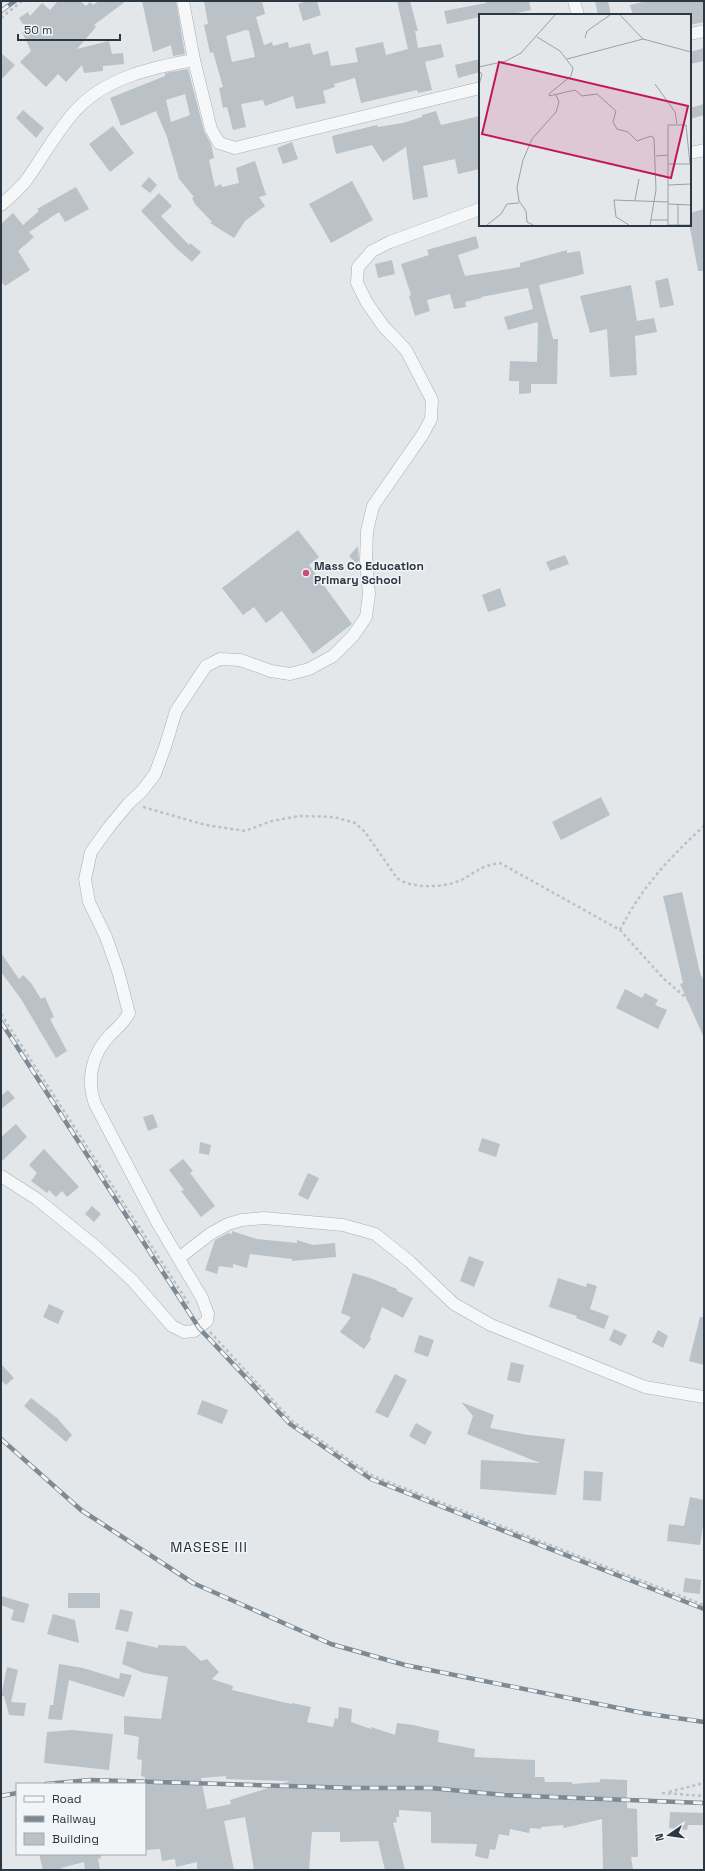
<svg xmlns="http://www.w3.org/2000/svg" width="705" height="1871" font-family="'Space Grotesk',sans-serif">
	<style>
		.building { fill: #bac1c7; fill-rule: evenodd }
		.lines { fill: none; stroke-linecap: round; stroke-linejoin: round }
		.street-casing { stroke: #a8afb4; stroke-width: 13 }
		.path { stroke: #bcc1c6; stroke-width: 2.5; stroke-dasharray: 3 3; stroke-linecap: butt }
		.street { stroke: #f5f7f9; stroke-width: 12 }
		.rail-casing { stroke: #7d8993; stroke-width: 4.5 }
		.rail { stroke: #f2f5f8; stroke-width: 3; stroke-dasharray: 9; stroke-linecap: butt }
		.poi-dot { fill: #c94e73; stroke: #f2f5f8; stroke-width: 1.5 }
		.labels { text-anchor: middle; stroke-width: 3; stroke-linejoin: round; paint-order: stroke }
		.poi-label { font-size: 12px; font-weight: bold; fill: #2b3742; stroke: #f2f5f8; text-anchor: start }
		.quarter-label { font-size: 14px; letter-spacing: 1px; fill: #1d2833; stroke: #f2f5f8 }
		.inset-road { fill: none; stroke: #99a1a7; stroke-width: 1 }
		.view { fill: #c2185b; fill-opacity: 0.15; stroke: #c2185b; stroke-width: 2 }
		.inset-edge { fill: none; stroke: #2b3742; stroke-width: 2 }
	</style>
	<rect width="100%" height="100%" fill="#e3e7ea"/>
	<g class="building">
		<path d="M58,1H80L86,6L90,2L93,5L99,1H126L94,25L96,27L77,49L109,41L112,54L123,53L124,64L103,66V71L84,73L82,65L66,82L58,74L46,87L20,62L31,51L22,32L27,30L19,18L28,12L30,16L42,3L50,10Z"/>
		<path d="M142,1H176L185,54L173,56L171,45L153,52Z"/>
		<path d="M204,1H262L265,14L256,17L264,45L272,42L273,46L288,42L289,48L310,43L313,55L328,51L331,66L358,62L355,48L383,42L386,55L408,49L397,1H410L418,31H415L418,48L441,44L444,57L425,62L432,90L418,93L417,90L361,103L355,78L334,84L335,87L323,91L326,103L296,109L293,96L265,106L263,100L241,104L246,127L233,130L227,107L223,108L219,88L223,87L213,52L210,53L204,25L208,24ZM246,30L249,31L255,57L232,62L226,36Z"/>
		<path d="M307,1H317L321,15L303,21L298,4Z"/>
		<path d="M486,1H529L531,10L508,15H480V17L447,24L444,11L486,3Z"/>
		<path d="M595,1H608L611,15H598Z"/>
		<path d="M647,1H704V22L690,25V15H633L630,5Z"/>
		<path d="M704,48V61L690,64V52Z"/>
		<path d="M1,53L15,65L1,80Z"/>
		<path d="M480,59V72L458,78L455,65Z"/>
		<path d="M188,69L204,131L211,144L214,158L209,160L215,187L221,184L222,187L239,183L236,168L255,161L266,195L259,197L265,206L245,221L234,238L210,223L212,222L195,204L192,198L194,197L179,179L167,137L156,111L121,126L110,98L165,76V73ZM185,94L190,115L171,122L166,100Z"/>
		<path d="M704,104V115L690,119V108Z"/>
		<path d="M23,110L44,128L36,138L16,118Z"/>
		<path d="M436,111L441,125L480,116V169L458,174L455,159L423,166L428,197L413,200L406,147L383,162L372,145L336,154L332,136L377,125L378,127L403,123L422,117V115Z"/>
		<path d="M113,126L134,153L110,172L89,144Z"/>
		<path d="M292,142L298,159L283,164L277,148Z"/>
		<path d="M149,177L157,185L150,193L141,186Z"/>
		<path d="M352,181L373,220L331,243L309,204Z"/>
		<path d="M76,187L89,209L65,222L59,212L29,232L34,237L18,251L30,270L5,286L1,281V224L13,213L23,225L39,211L37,209Z"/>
		<path d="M159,193L172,206L161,216L189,245L190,243L201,252L192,262L176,248L141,211Z"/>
		<path d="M704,209V271H698L690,228V213Z"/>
		<path d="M476,236L479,248L458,255L465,276L520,267V263L567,250V253L580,251L584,274L539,285L553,339H558L557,384H531V393L519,394V381H509L510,361L537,362L538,322L508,330L504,317L533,309L528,288L481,297L482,298L465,302L466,307L454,309L450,294L427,300L430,311L415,316L409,296L411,295L401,264L429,255L427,250Z"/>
		<path d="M392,260L395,274L378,278L375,264Z"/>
		<path d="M668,278L674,305L660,308L655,281Z"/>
		<path d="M631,285L637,321L654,318L657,332L635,336L637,375L610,377L607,329L590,333L580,296Z"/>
		<path d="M298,530L319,557L309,565L352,624L313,654L282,611L266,623L254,607L243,615L222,588Z"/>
		<path d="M358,546L359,561L356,563L349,556Z"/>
		<path d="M565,555L569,564L550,571L546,562Z"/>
		<path d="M500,588L506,606L488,612L482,595Z"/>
		<path d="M601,797L610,815L561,840L552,822Z"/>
		<path d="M682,892L700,973L704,981V1038L680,984L683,983L663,896Z"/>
		<path d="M1,953L19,979L23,975L31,983L41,999L45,997L54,1017L50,1019L67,1051L56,1058L21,999L1,972Z"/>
		<path d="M625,989L642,998L645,993L658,1000L655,1005L667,1010L658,1029L616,1008Z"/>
		<path d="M8,1090L15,1098L1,1109V1096Z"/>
		<path d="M153,1114L158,1127L148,1131L143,1117Z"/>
		<path d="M16,1124L27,1137L1,1162V1137Z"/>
		<path d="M482,1138L500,1144L496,1157L478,1151Z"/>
		<path d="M200,1142L211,1145L209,1155L199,1153Z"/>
		<path d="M44,1149L79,1187L67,1197L62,1191L56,1197L49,1190L47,1193L31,1181L37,1173L29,1165Z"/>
		<path d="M183,1159L193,1171L190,1173L215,1206L201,1217L181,1191L184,1190L169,1170Z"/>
		<path d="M308,1173L319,1178L308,1200L298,1195Z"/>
		<path d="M92,1206L101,1214L94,1222L85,1214Z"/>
		<path d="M232,1231L257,1239L297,1243V1240L313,1245L335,1243L336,1257L292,1261V1259L250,1254L247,1268L233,1264V1268L219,1266L217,1274L205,1270L215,1240L228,1233L232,1234Z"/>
		<path d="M469,1256L484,1262L474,1287L460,1281Z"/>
		<path d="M353,1273L370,1278L397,1289V1291L413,1298L403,1318L382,1307L370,1337L371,1339L364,1349L340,1332L351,1317L341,1313Z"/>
		<path d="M558,1278L586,1287L587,1283L597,1286L590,1309L609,1316L604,1329L576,1318L577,1316L549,1307Z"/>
		<path d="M49,1304L64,1311L58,1324L43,1317Z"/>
		<path d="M700,1317H704V1365L689,1361Z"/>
		<path d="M614,1329L627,1335L621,1346L609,1340Z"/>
		<path d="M658,1330L668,1336L663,1348L652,1342Z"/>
		<path d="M419,1335L434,1340L428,1357L414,1352Z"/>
		<path d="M511,1362L524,1365L520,1383L507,1380Z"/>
		<path d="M1,1364L14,1378L6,1385L1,1380Z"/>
		<path d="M395,1374L407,1380L388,1418L375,1412Z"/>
		<path d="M31,1398L57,1418L72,1435L66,1442L24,1406Z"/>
		<path d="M202,1400L228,1410L222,1424L197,1414Z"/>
		<path d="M461,1402L494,1415L490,1428L528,1435L565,1439L556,1495L480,1489L481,1460L540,1463L467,1434L473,1416Z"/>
		<path d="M416,1423L432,1432L425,1445L409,1436Z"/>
		<path d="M584,1471L603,1472L601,1501L583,1500Z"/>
		<path d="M690,1497L704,1500V1519L700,1545L667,1541L669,1524L684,1526Z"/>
		<path d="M685,1578L701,1580L700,1594L683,1592Z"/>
		<rect x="68" y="1593" width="32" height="15"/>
		<path d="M1,1596L29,1604L24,1623L11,1620L14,1610L1,1605Z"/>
		<path d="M120,1609L133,1612L128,1632L115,1629Z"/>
		<path d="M53,1614L75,1620L79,1643L47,1634Z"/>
		<path d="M127,1641L158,1648V1645L185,1646L201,1661L207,1659L219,1672L212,1679L233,1686L232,1690L291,1704L292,1703L311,1707L307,1722L333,1727L335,1718L338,1719L339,1707L352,1709L351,1722L371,1729V1727L395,1735L397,1723L413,1725L439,1731L438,1742L475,1749L474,1757L535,1760V1777H544L545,1782H572V1784L600,1782V1779L627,1780V1808L637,1809L638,1857H631L633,1870H603L602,1819L564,1828L563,1825L541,1827V1829L530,1828L529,1833L510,1829L509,1836L499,1834L495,1850L490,1849L488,1859L475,1856L477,1844L431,1843V1812L399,1810V1817H396L397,1822L393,1823L405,1870H385L378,1841L340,1842V1832H312L309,1870H254L245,1817L224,1821L234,1870H197V1862L176,1867L175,1859L162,1861L160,1849L145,1850V1777L141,1776L142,1760L137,1759L139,1737L124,1734V1716L161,1719L168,1677L144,1673L122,1664ZM226,1776V1779L290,1781L230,1800L231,1804L207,1809L201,1778Z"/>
		<path d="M59,1664L83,1668L119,1679L120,1673L132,1675L124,1697L69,1680L62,1720L48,1719L50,1705H53Z"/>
		<path d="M7,1667L18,1670L11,1702L26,1703L24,1716L9,1715L4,1696H1Z"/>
		<path d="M72,1730L113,1734L109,1770L44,1763L47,1732Z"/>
		<path d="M670,1812L704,1813V1825H688L687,1830L669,1828Z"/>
		<path d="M39,1854H101V1858L98,1859L100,1870H85L84,1862L61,1868L62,1870H43Z"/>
	</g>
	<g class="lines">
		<g class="street-casing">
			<g id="street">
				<path d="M183,1L194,60L211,129L219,143L235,148L480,88"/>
				<path d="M574,1L578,15"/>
				<path d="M690,34L704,31"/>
				<path d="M690,153L704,150"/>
				<path d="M1,205C9,198 18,190 25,182C42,159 59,127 78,108C108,77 154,67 194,60"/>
				<path d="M1,1176L37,1199L96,1247L132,1280L172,1326L184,1332L194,1331L207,1321L208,1314L202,1298L157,1222L95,1104C86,1079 92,1053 111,1034C119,1027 124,1022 129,1013L118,971L106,937L89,902L85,879L91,852L109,827L129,803L142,791L155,774L165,747L176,711L206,666L220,659L240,660L271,671L290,674L309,669L333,656L353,636L366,617L369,594L366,560L367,531L373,506L423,434L431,419L432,400L406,350L384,327L367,303L357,283L358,267L372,251L390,242L480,209"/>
				<path d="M179,1258L210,1234L228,1224L242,1220L264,1218L343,1225L375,1234L409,1261L454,1304L491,1325L645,1387L704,1397"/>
			</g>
		</g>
		<g class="path">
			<path d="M1,18L22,1"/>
			<path d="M143,807L206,825L245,831L272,821L299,816L334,817L355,823L365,832L397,878C411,889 445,888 461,880C477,872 479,866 500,863L620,930L664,979L704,1013"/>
			<path d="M620,930C641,888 670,857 704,826"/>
			<path d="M1,1014L189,1304"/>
			<path d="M210,1332L292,1421L373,1476L704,1605"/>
			<path d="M669,1792L704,1783"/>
			<path d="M662,1793L704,1796"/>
		</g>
		<use href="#street" class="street"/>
		<g class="rail-casing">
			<g id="rail">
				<path d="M1,11L15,1"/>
				<path d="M1,1022L199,1328L290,1424L371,1479L704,1609"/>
				<path d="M1,1439L81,1510L193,1583L331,1644L405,1665L643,1713L704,1722"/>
				<path d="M46,1784L90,1780L353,1788H431L504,1795L704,1803"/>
				<path d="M1,1796L17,1793"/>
			</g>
		</g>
		<use href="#rail" class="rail"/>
	</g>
	<circle class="poi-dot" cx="306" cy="573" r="4"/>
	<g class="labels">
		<g class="poi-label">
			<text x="314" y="570">Mass Co Education<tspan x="314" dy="14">Primary School</tspan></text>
		</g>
		<g class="quarter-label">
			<text x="209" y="1552">MASESE III</text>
		</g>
	</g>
	<g transform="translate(479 14)">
		<rect width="212" height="212" fill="#e3e7ea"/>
		<path class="inset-road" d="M141,1L164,25L212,38M58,23L81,37L94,54L92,62L71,79L70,82L96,76L103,82L118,80L137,97L134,108L138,115L149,118L158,127L172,122L175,124L177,176L171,211M106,24L108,17L131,1M88,45L164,25M0,53L27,47L42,39L76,1M0,57L3,60L0,71M176,70L196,98L198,110M177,142L189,141M189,150H212M189,171L212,170M156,186L160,165M189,190L212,191M172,206H189M8,211L22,200L28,190L40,189M54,211L48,208L47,197L40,187L38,173L44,146L53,125L77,98L80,88L77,81M150,211L137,203L135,186L189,188M189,211V111H207L211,150M189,211H212M199,211V190"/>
		<path class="view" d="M20,48L209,92L192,164L3,120Z"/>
		<rect width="212" height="212" class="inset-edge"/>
	</g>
	<rect width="705" height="1871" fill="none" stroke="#2b3742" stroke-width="4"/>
	<rect x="16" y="1783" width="130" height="72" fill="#f2f5f8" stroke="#a2a9af"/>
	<rect x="24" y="1796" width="20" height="6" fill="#f5f7f9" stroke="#a2a9af"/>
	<text x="52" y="1803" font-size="12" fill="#2b3742">Road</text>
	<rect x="24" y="1816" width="20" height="6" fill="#7d8993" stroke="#a2a9af"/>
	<text x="52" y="1823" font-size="12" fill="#2b3742">Railway</text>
	<rect x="24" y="1833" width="20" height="12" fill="#bac1c7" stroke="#a2a9af"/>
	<text x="52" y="1843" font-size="12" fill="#2b3742">Building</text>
	<g transform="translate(669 1835) rotate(257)" stroke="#f2f5f8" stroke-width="3" paint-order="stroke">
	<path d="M0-3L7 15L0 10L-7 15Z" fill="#2b3742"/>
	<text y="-6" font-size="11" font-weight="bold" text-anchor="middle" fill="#2b3742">N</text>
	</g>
	<path d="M18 34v6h102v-6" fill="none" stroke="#2b3742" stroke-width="2"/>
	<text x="24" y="34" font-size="12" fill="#2b3742" stroke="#f2f5f8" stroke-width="3" paint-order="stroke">50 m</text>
</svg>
